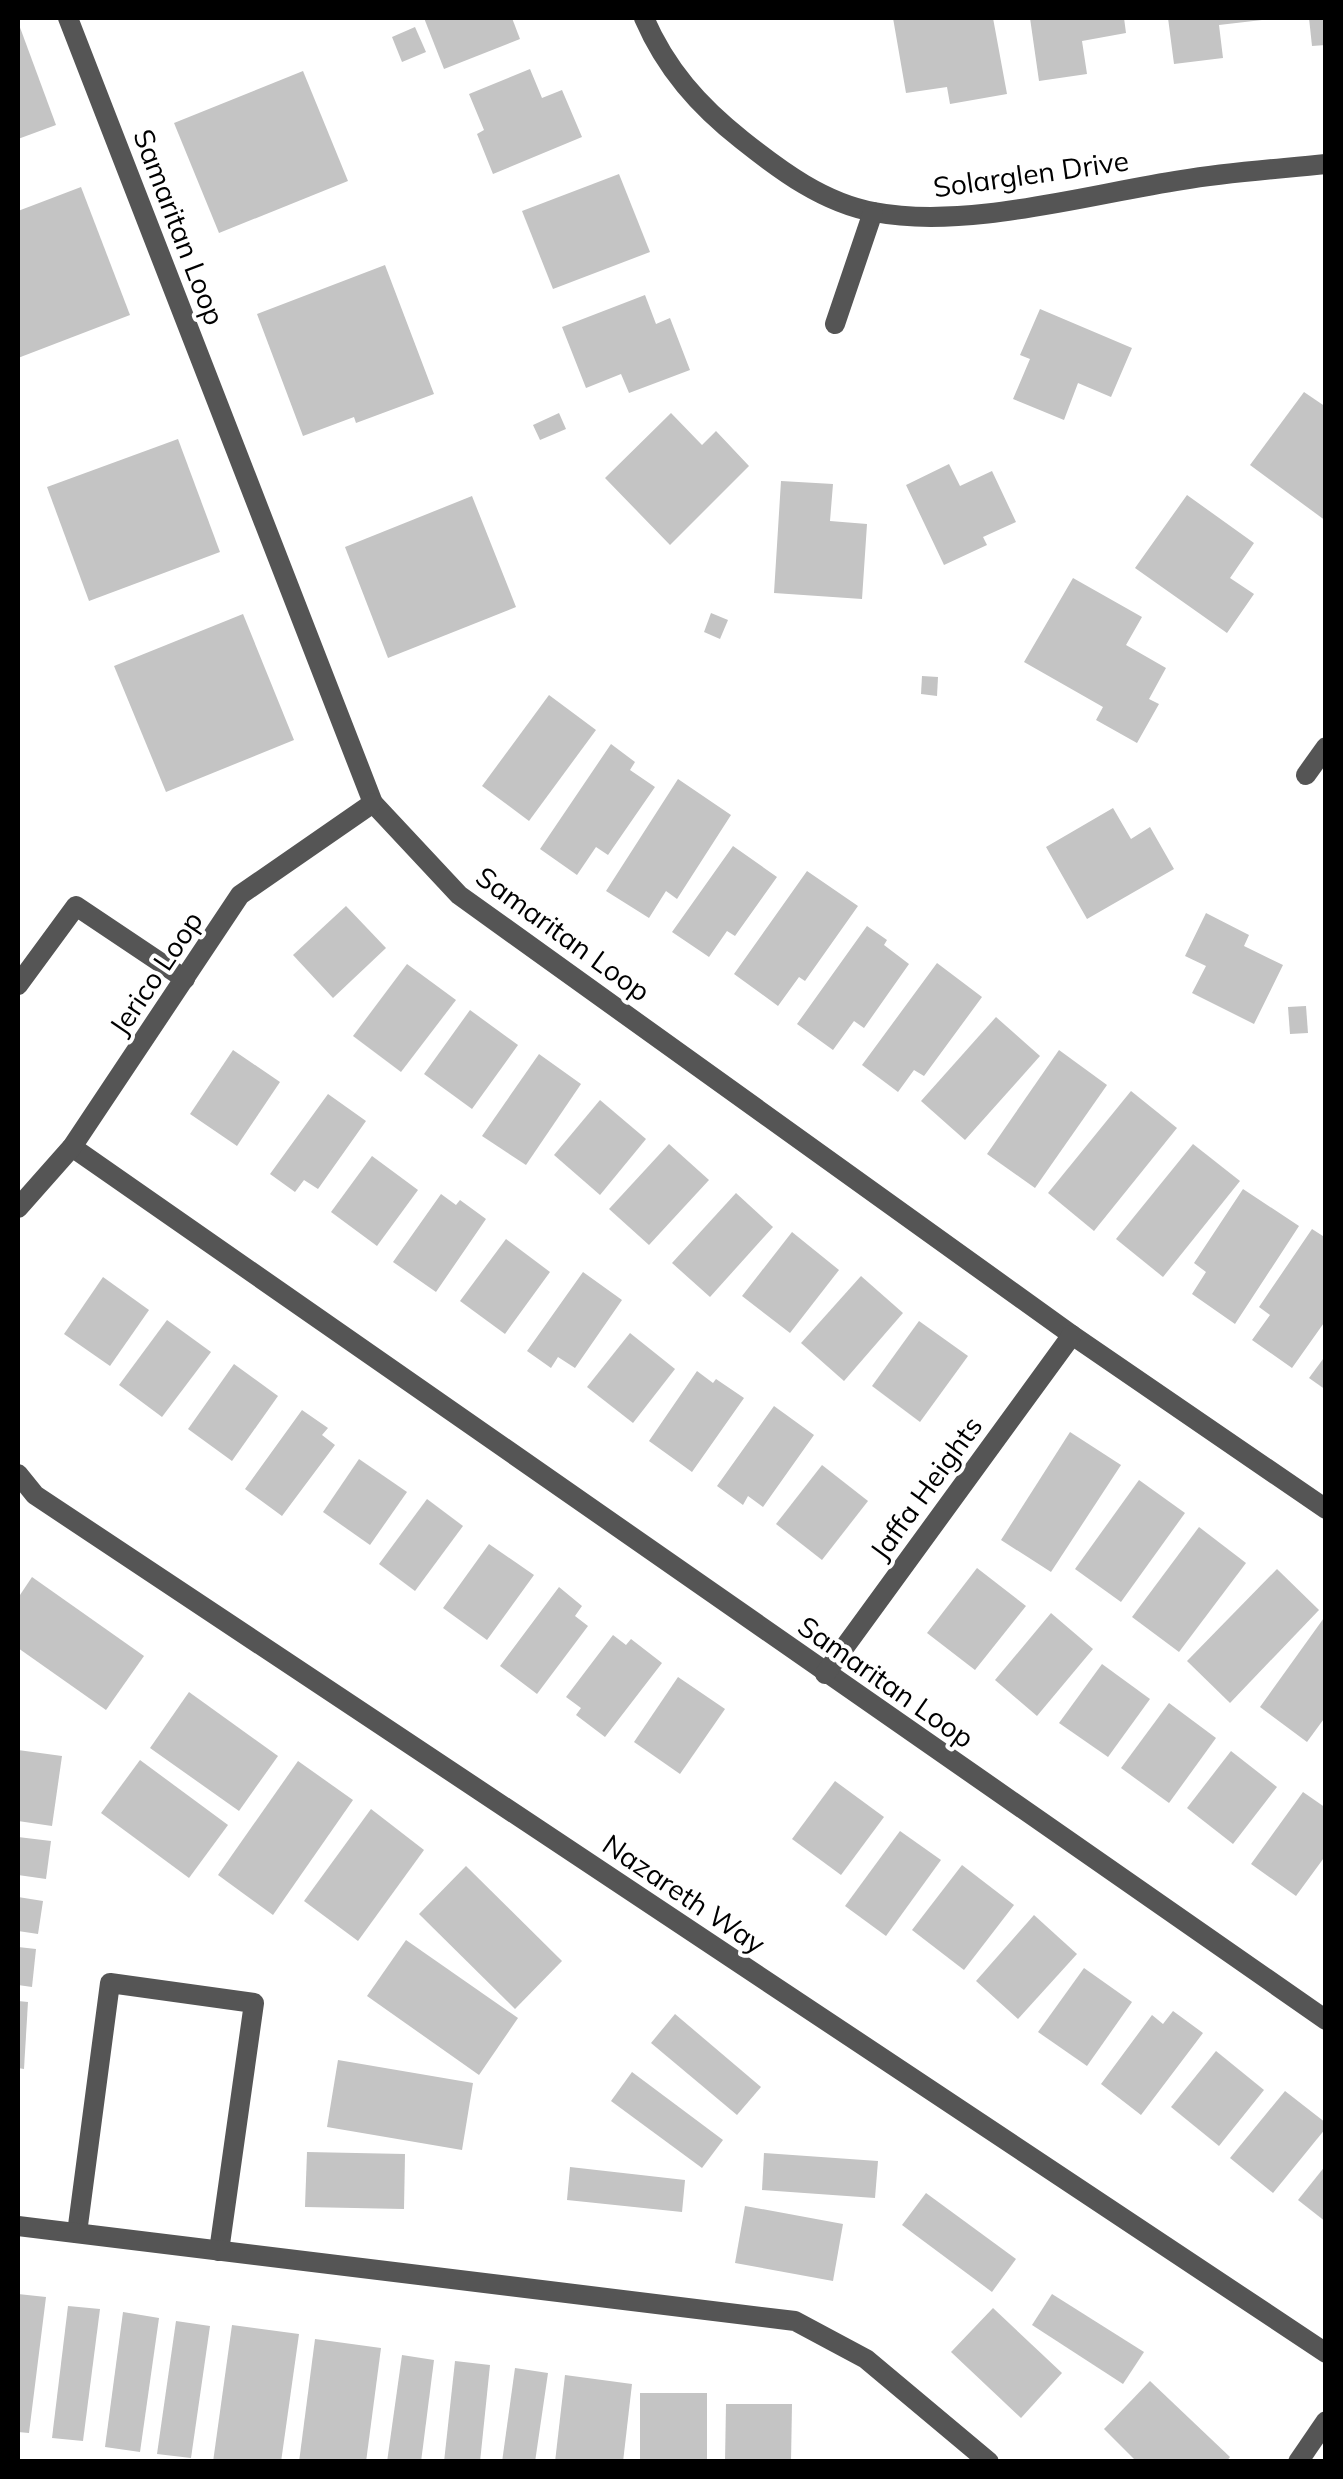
<svg xmlns="http://www.w3.org/2000/svg" width="1343" height="2479" font-family="Mulish,sans-serif">
	<style>
		.building { fill: #c4c4c4 }
		.lines { fill: none; stroke-linecap: round; stroke-linejoin: round }
		.service { stroke: #555; stroke-width: 20 }
		.minor { stroke: #555; stroke-width: 20 }
		.labels { text-anchor: middle; stroke-width: 8; stroke-linejoin: round; paint-order: stroke }
		.street-label { font-size: 28px; fill: #000; stroke: #fff }
	</style>
	<rect width="100%" height="100%" fill="#fff"/>
	<g class="building">
		<path d="M424,18H512L520,39L444,69Z"/>
		<path d="M893,18H993L1007,94L950,104L947,87L906,93Z"/>
		<path d="M1030,18H1124L1126,33L1082,41L1087,74L1039,81Z"/>
		<path d="M1168,18H1261L1262,20L1219,25L1223,58L1174,64Z"/>
		<path d="M1309,18H1326V45L1312,46Z"/>
		<path d="M18,22L56,125L18,139Z"/>
		<path d="M415,27L426,52L402,62L392,37Z"/>
		<path d="M530,69L542,98L562,90L582,137L493,174L477,134L484,130L469,94Z"/>
		<path d="M303,71L348,181L219,233L174,123Z"/>
		<path d="M619,174L650,252L553,289L522,211Z"/>
		<path d="M81,187L130,315L18,358V211Z"/>
		<path d="M385,265L434,394L356,423L354,417L303,436L257,314Z"/>
		<path d="M645,295L656,324L670,318L690,370L629,393L621,374L586,388L562,327Z"/>
		<path d="M1040,309L1132,348L1111,397L1078,383L1064,420L1013,399L1030,359L1020,355Z"/>
		<path d="M1304,392L1326,407V521L1250,465Z"/>
		<path d="M559,413L566,429L540,440L533,425Z"/>
		<path d="M671,413L702,445L716,431L749,466L670,545L605,478Z"/>
		<path d="M178,439L220,552L89,601L47,487Z"/>
		<path d="M949,464L960,486L992,471L1016,522L983,537L987,545L944,565L906,485Z"/>
		<path d="M781,481L833,484L830,521L867,524L862,599L774,593Z"/>
		<path d="M1187,495L1254,543L1230,578L1254,594L1227,633L1135,568Z"/>
		<path d="M472,496L516,607L388,658L345,547Z"/>
		<path d="M1073,578L1142,617L1126,645L1166,668L1149,699L1159,704L1137,743L1096,720L1103,707L1024,662Z"/>
		<path d="M711,613L728,620L720,639L704,632Z"/>
		<path d="M243,614L294,740L166,792L114,666Z"/>
		<path d="M922,676L938,677L937,696L921,694Z"/>
		<path d="M549,695L596,730L529,821L482,786Z"/>
		<path d="M611,744L635,762L630,770L655,787L608,855L596,847L577,875L540,849Z"/>
		<path d="M678,779L731,815L677,899L666,891L649,918L606,891Z"/>
		<path d="M1113,808L1131,839L1150,827L1174,869L1087,919L1046,847Z"/>
		<path d="M733,846L777,877L735,936L727,931L709,957L672,932Z"/>
		<path d="M807,871L858,906L805,981L799,977L778,1006L734,974Z"/>
		<path d="M346,906L386,948L333,998L293,955Z"/>
		<path d="M1206,913L1249,935L1244,946L1283,965L1254,1024L1192,993L1206,966L1185,956Z"/>
		<path d="M867,926L887,940L884,945L909,964L864,1028L854,1021L833,1050L797,1024Z"/>
		<path d="M937,963L982,997L924,1076L914,1070L898,1092L862,1065Z"/>
		<path d="M407,964L456,1000L401,1072L353,1036Z"/>
		<path d="M1306,1006L1308,1033L1290,1034L1288,1007Z"/>
		<path d="M470,1010L518,1045L472,1109L424,1074Z"/>
		<path d="M996,1017L1040,1056L965,1140L921,1101Z"/>
		<path d="M233,1050L280,1082L237,1146L190,1114Z"/>
		<path d="M1059,1050L1107,1085L1035,1188L987,1154Z"/>
		<path d="M539,1054L581,1084L526,1165L482,1136Z"/>
		<path d="M1131,1091L1177,1128L1094,1231L1048,1193Z"/>
		<path d="M328,1094L366,1121L318,1189L304,1180L295,1192L270,1174Z"/>
		<path d="M600,1100L646,1139L600,1195L554,1155Z"/>
		<path d="M669,1144L709,1180L649,1245L609,1209Z"/>
		<path d="M1193,1144L1240,1181L1163,1277L1116,1239Z"/>
		<path d="M372,1156L418,1190L377,1246L331,1212Z"/>
		<path d="M1243,1189L1299,1226L1235,1324L1192,1294L1206,1272L1194,1263Z"/>
		<path d="M736,1193L773,1227L710,1297L672,1263Z"/>
		<path d="M441,1194L456,1205L460,1200L486,1219L436,1292L393,1262Z"/>
		<path d="M1312,1229L1326,1238V1320L1292,1368L1252,1340L1270,1315L1259,1307Z"/>
		<path d="M792,1232L839,1270L790,1333L742,1296Z"/>
		<path d="M506,1239L550,1272L505,1334L460,1301Z"/>
		<path d="M583,1272L622,1300L575,1368L558,1357L551,1368L527,1351Z"/>
		<path d="M861,1276L903,1313L844,1381L801,1343Z"/>
		<path d="M103,1277L149,1310L110,1366L64,1334Z"/>
		<path d="M167,1320L211,1352L162,1417L119,1385Z"/>
		<path d="M919,1321L968,1356L920,1422L872,1386Z"/>
		<path d="M630,1333L675,1369L633,1423L587,1387Z"/>
		<path d="M1326,1355V1390L1309,1378Z"/>
		<path d="M234,1364L278,1396L232,1461L188,1429Z"/>
		<path d="M697,1371L713,1383L716,1379L744,1398L692,1472L649,1441Z"/>
		<path d="M774,1406L814,1435L763,1507L748,1496L743,1505L717,1486Z"/>
		<path d="M302,1410L328,1428L322,1435L335,1445L282,1516L245,1489Z"/>
		<path d="M1070,1432L1121,1465L1051,1572L1001,1540Z"/>
		<path d="M359,1459L407,1492L370,1545L323,1512Z"/>
		<path d="M822,1465L868,1501L822,1560L776,1524Z"/>
		<path d="M1139,1480L1185,1513L1121,1602L1075,1569Z"/>
		<path d="M427,1499L463,1526L415,1591L379,1564Z"/>
		<path d="M1199,1527L1246,1563L1179,1652L1132,1617Z"/>
		<path d="M489,1544L534,1575L487,1640L443,1608Z"/>
		<path d="M977,1568L1026,1606L975,1670L927,1633Z"/>
		<path d="M1277,1569L1319,1610L1230,1703L1187,1661Z"/>
		<path d="M32,1577L144,1656L106,1710L18,1648V1598Z"/>
		<path d="M559,1587L582,1606L575,1616L588,1626L537,1694L500,1666Z"/>
		<path d="M1051,1613L1093,1649L1037,1716L995,1680Z"/>
		<path d="M1326,1615V1716L1307,1742L1260,1707Z"/>
		<path d="M613,1635L626,1645L631,1639L662,1663L605,1737L576,1715L581,1708L566,1697Z"/>
		<path d="M1102,1664L1150,1699L1108,1757L1059,1723Z"/>
		<path d="M678,1677L725,1709L680,1774L634,1742Z"/>
		<path d="M189,1692L278,1756L239,1811L150,1748Z"/>
		<path d="M1169,1703L1216,1738L1169,1803L1121,1768Z"/>
		<path d="M18,1750L62,1756L52,1826L18,1821Z"/>
		<path d="M1231,1751L1277,1787L1233,1844L1187,1808Z"/>
		<path d="M140,1760L228,1825L189,1878L101,1813Z"/>
		<path d="M298,1761L353,1800L273,1915L218,1875Z"/>
		<path d="M835,1781L884,1817L841,1875L792,1839Z"/>
		<path d="M1303,1792L1326,1808V1855L1296,1896L1251,1864Z"/>
		<path d="M371,1809L424,1850L358,1941L304,1901Z"/>
		<path d="M900,1831L941,1860L886,1936L845,1906Z"/>
		<path d="M18,1837L51,1841L46,1879L18,1875Z"/>
		<path d="M962,1865L1014,1905L964,1970L912,1930Z"/>
		<path d="M466,1866L562,1961L515,2009L419,1914Z"/>
		<path d="M18,1897L43,1901L38,1934L18,1931Z"/>
		<path d="M1034,1915L1077,1954L1018,2019L976,1981Z"/>
		<path d="M406,1940L518,2018L479,2075L367,1996Z"/>
		<path d="M18,1947L36,1949L32,1987L18,1985Z"/>
		<path d="M1084,1968L1132,2002L1087,2066L1038,2032Z"/>
		<path d="M18,2001L28,2002L24,2069L18,2068Z"/>
		<path d="M1173,2011L1203,2033L1141,2115L1101,2084L1152,2015L1163,2024Z"/>
		<path d="M675,2014L761,2087L737,2115L651,2043Z"/>
		<path d="M1216,2051L1264,2090L1219,2146L1171,2107Z"/>
		<path d="M338,2060L473,2083L462,2150L327,2127Z"/>
		<path d="M632,2072L723,2140L702,2168L611,2101Z"/>
		<path d="M1285,2091L1326,2123V2128L1273,2193L1230,2158Z"/>
		<path d="M307,2152L405,2154L404,2209L305,2207Z"/>
		<path d="M764,2153L878,2161L875,2198L762,2190Z"/>
		<path d="M1326,2165V2222L1298,2200Z"/>
		<path d="M570,2167L685,2180L682,2212L567,2200Z"/>
		<path d="M926,2193L1016,2259L992,2292L902,2225Z"/>
		<path d="M745,2206L843,2224L833,2281L735,2263Z"/>
		<path d="M18,2294L46,2297L29,2433L18,2432Z"/>
		<path d="M1052,2294L1144,2352L1123,2384L1032,2325Z"/>
		<path d="M68,2306L100,2309L83,2441L52,2438Z"/>
		<path d="M993,2308L1062,2373L1021,2418L951,2352Z"/>
		<path d="M123,2312L159,2318L140,2452L105,2447Z"/>
		<path d="M176,2321L210,2326L191,2458L157,2454Z"/>
		<path d="M232,2325L299,2334L281,2462H213Z"/>
		<path d="M315,2339L381,2348L366,2462H299Z"/>
		<path d="M402,2355L434,2360L421,2462H387Z"/>
		<path d="M455,2361L490,2365L480,2462H444Z"/>
		<path d="M515,2368L548,2373L535,2462H502Z"/>
		<path d="M565,2375L632,2384L623,2462H555Z"/>
		<path d="M1150,2381L1230,2457L1226,2462H1137L1104,2429Z"/>
		<rect x="640" y="2393" width="67" height="69"/>
		<path d="M726,2404H792L791,2462H725Z"/>
	</g>
	<g class="lines">
		<g class="service">
			<path d="M18,985L76,906L185,979"/>
			<path d="M77,2233L110,1983L254,2003L219,2251"/>
		</g>
		<g class="minor">
			<path d="M68,18L373,803L459,895L1072,1335L1326,1509"/>
			<path d="M644,18C666,69 699,106 742,140C781,171 824,203 874,212C967,230 1089,194 1182,180C1230,172 1278,169 1326,164"/>
			<path d="M835,324L873,212"/>
			<path d="M1306,775L1326,747"/>
			<path d="M72,1147L1326,2020"/>
			<path d="M18,1208L72,1147L240,895L373,803"/>
			<path d="M18,1474L35,1495L1326,2353"/>
			<path d="M825,1674L1072,1335"/>
			<path d="M18,2226L795,2321L866,2359L989,2462"/>
			<path d="M1298,2462L1326,2421"/>
		</g>
	</g>
	<g class="labels">
		<g class="street-label">
			<text transform="translate(1031 174) rotate(-8)" y="10">Solarglen Drive</text>
			<text transform="translate(179 227) rotate(69)" y="10">Samaritan Loop</text>
			<text transform="translate(563 934) rotate(36)" y="10">Samaritan Loop</text>
			<text transform="translate(156 973) rotate(-56)" y="10">Jerico Loop</text>
			<text transform="translate(926 1488) rotate(-54)" y="10">Jaffa Heights</text>
			<text transform="translate(886 1682) rotate(35)" y="10">Samaritan Loop</text>
			<text transform="translate(684 1894) rotate(34)" y="10">Nazareth Way</text>
		</g>
	</g>
	<rect width="1343" height="2479" fill="none" stroke="#000000" stroke-width="40"/>
</svg>
